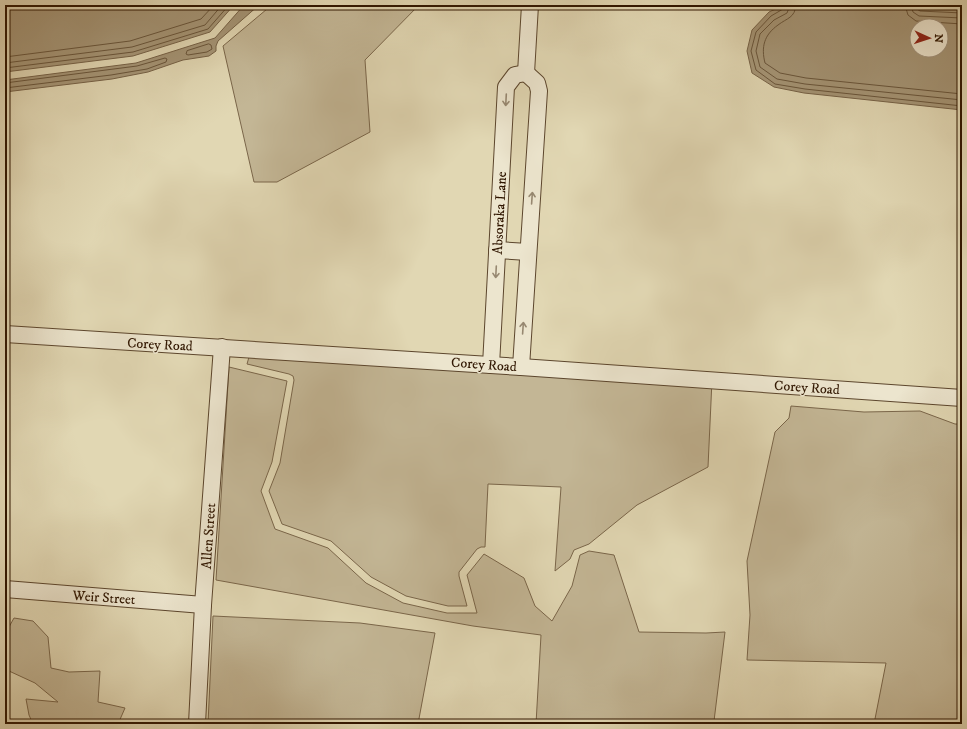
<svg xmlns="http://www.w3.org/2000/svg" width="967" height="729" font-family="'IM FELL DW Pica',serif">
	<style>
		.green { fill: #c3b695; stroke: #7a664a }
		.water { fill: #a59576; stroke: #766247; fill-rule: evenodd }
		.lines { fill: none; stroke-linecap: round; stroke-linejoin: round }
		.shore { stroke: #6a563b; stroke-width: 1 }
		.minor-casing { stroke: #5c462d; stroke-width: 18 }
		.minor { stroke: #ece5ce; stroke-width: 16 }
		.oneway { stroke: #978871 }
		.labels { text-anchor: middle; stroke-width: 3; stroke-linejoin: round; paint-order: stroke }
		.street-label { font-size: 14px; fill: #301600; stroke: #ece5ce }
	</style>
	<rect width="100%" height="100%" fill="#e1d7b3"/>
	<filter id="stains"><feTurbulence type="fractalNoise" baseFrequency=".005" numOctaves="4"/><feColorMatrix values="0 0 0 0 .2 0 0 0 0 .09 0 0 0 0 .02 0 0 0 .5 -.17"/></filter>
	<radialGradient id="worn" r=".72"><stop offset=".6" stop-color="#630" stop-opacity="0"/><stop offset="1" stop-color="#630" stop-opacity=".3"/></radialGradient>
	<g class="green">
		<path d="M267,5H419L365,60L370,132L277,182H254L223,46L267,9Z"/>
		<path d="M251,350L712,380L708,467L637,505L589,544L574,550L570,559L555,571L561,487L488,484L485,547H481L477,549L459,572V576L467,606H448L406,596L371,577L331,541L282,524L269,491L280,463L294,380L293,376L289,374L247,364Z"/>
		<path d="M229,367L287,381L272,462L261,491L275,529L328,548L366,583L403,603L447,613H477L467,575L484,554L524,578L535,606L552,621L572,586L580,555L589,551L614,555L639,632L706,633L725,632L714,721L757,724H536L541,635L473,626L216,580Z"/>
		<path d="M791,406L864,412L920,411L955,424H962V724H874L886,663L747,660L750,615L747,561L775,432L789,418Z"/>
		<path d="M213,616L360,623L435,633L418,724H208Z"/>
		<path d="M14,618L33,621L48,637L51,668L69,672L100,671L98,702L125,708L118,724H33L29,715L26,699L58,702L35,683L9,671L5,634Z"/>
	</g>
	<g class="water">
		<path d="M5,5H234L210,32L133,56L5,72Z"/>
		<path d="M244,5H259L218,41L216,46V51L209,56L183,60L148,72L112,79L5,92V80L136,63L215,38Z"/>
		<path d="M784,5H885L962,9V110L804,93L774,87L752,73L747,51L752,30L769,12ZM917,26H941V50H917Z"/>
	</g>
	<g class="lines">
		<g class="shore">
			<path d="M785,5L783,9L771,16L756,32L751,51L756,70L775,84L805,89L962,106"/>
			<path d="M790,5L787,13L774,20L760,34L756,51L760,67L777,79L805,84L962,100"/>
			<path d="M796,5C795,18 787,18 778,25C764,35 761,47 765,63L780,73L806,78L962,94"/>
			<path d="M905,5L908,15L916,21L962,24"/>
			<path d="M911,5L913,12L919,16L962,18"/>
			<path d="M916,5L917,9L920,11L962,13"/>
			<path d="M209,44L211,45L212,49L207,52L188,55L186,54L187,51Z"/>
			<path d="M5,57L130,41L201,19L214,5"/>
			<path d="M5,63L132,47L205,25L222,5"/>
			<path d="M5,68L133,52L208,29L229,5"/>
			<path d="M5,83L137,66L165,58L167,59L166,62L147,69L111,75L5,88"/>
		</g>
		<g class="minor-casing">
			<g id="minor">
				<path d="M526,73L530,5"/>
				<path d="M497,250L528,252"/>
				<path d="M5,334L521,367L962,398"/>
				<path d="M491,365L506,87L515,75L526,73"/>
				<path d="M521,367L539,91L537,83L526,73"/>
				<path d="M5,589L203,605"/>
				<path d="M197,724L203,605L222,347"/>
			</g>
		</g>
		<use href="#minor" class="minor"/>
	</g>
	<defs><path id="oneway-shaft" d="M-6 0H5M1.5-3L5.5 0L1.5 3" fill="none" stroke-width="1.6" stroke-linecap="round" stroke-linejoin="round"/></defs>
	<g class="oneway">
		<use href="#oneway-shaft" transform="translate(506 100) rotate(93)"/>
		<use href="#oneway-shaft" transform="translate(532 198) rotate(-86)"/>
		<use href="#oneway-shaft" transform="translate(496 272) rotate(93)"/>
		<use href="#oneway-shaft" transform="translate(523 328) rotate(-86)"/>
	</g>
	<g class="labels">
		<g class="street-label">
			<text transform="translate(499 213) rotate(-87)" y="5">Absoraka Lane</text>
			<text transform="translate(160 344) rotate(3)" y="5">Corey Road</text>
			<text transform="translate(484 364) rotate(4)" y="5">Corey Road</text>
			<text transform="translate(807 387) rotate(4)" y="5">Corey Road</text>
			<text transform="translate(208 536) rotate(-86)" y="5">Allen Street</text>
			<text transform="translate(104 597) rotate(4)" y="5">Weir Street</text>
		</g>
	</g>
	<rect width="967" height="729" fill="none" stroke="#e1d7b3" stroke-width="20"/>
	<rect x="6" y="6" width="955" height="717" fill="none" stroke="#301600" stroke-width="2"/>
	<rect x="10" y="10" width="947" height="709" fill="none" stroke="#301600"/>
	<g transform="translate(929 38) rotate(93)"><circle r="19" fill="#ece5ce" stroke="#a1927c"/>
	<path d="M0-3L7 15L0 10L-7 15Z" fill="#8f2418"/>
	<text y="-6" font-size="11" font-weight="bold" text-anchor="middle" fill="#301600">N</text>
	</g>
	<rect width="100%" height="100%" filter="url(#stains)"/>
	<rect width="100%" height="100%" fill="url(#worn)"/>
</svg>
